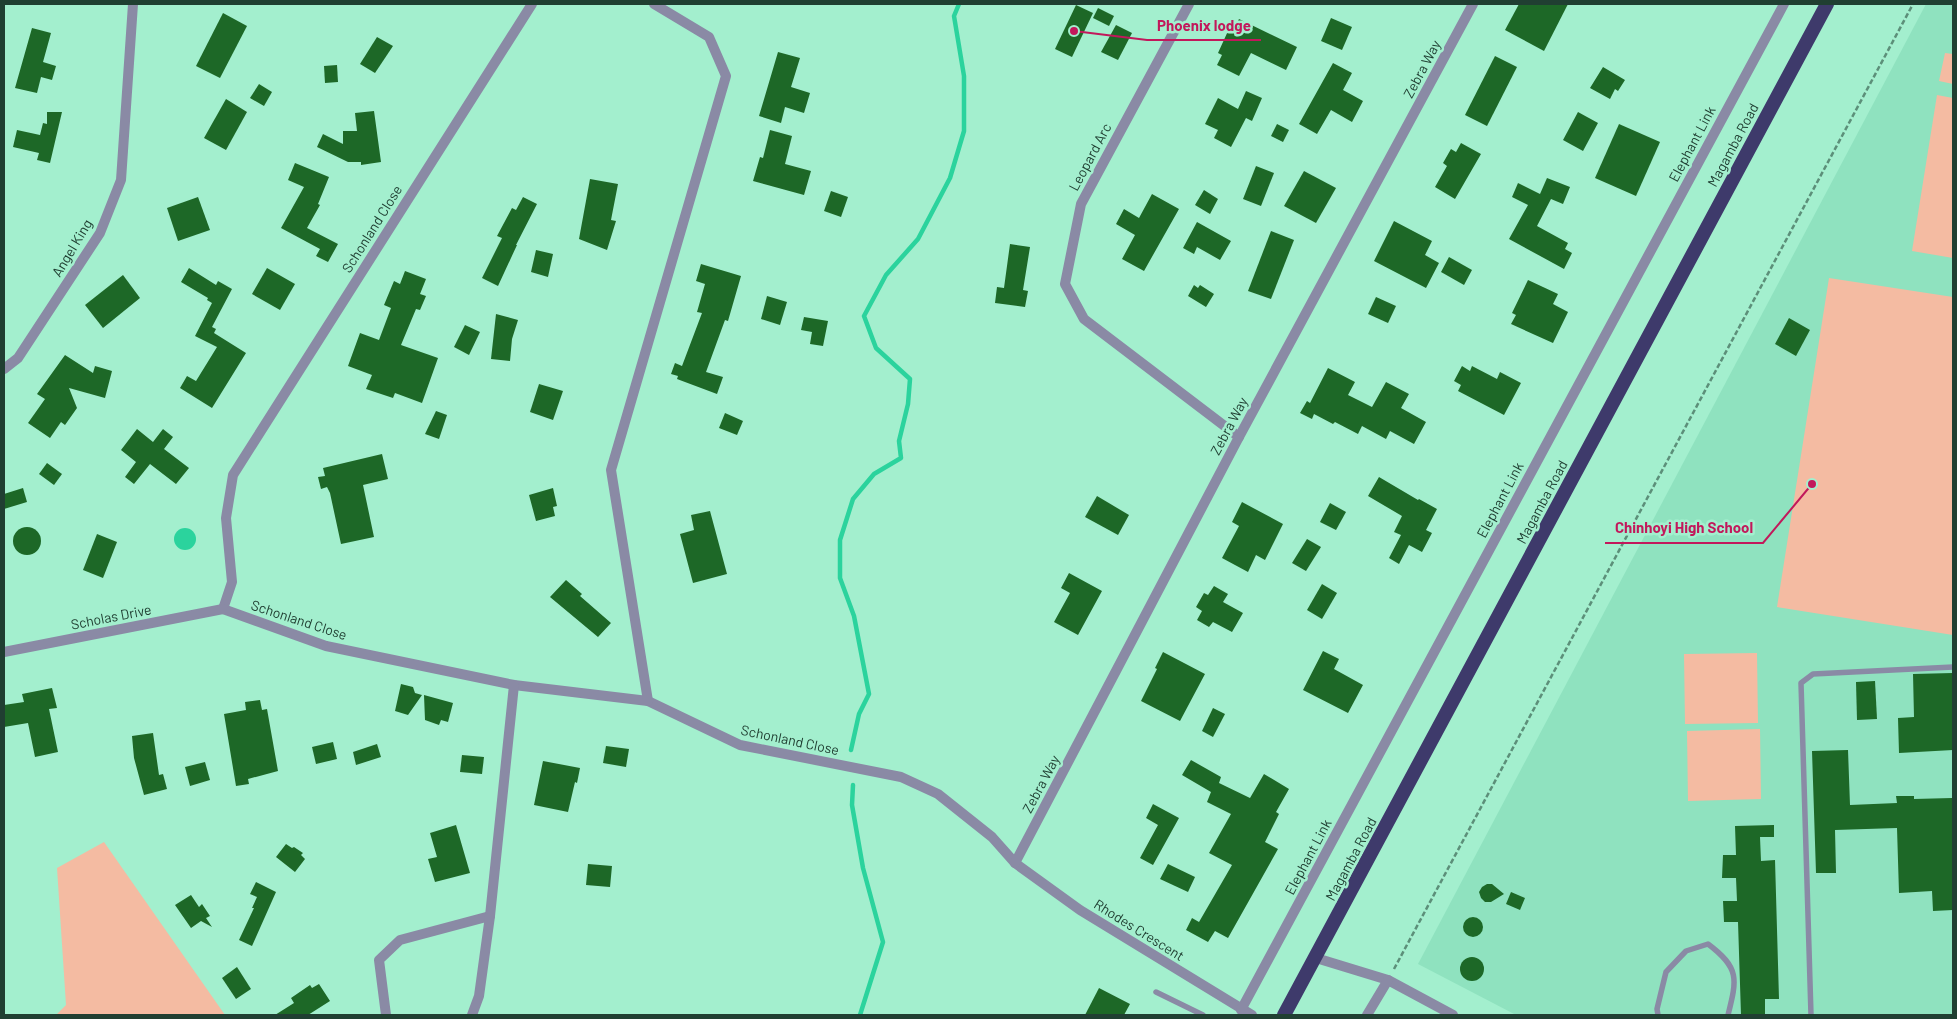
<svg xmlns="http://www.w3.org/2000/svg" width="1957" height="1019" font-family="Barlow,sans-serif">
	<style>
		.built { fill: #8fe2bf }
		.green { fill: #f4bba2 }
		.water { fill: #2bd39d }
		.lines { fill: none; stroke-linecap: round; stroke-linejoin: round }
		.stream { stroke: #2bd39d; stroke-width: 4.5 }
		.building { fill: #1d6827 }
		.path { stroke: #5c8f79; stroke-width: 2.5; stroke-dasharray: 5 2.5; stroke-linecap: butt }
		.service { stroke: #8a8aa5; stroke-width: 5.5 }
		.minor { stroke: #8a8aa5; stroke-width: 10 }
		.trunk { stroke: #3e3a6b; stroke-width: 14 }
		.labels { text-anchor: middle; stroke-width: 5; stroke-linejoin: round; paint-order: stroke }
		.street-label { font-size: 14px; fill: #203f32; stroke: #a3efce }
		.leader { fill: none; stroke: #c2185b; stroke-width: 2 }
		.callout-dot { fill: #c2185b; stroke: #a3efce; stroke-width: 2 }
		.callout-label { font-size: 15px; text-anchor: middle; font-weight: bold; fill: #c2185b; stroke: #a3efce; stroke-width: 5; stroke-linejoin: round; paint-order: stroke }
	</style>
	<rect width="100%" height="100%" fill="#a3efce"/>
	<path class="built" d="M1926,4H1953V1015H1516L1418,964Z"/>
	<g class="green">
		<path d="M1945,53L1953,54V84L1939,81Z"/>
		<path d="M1937,95L1953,98V258L1912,251Z"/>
		<path d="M1829,278L1953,297V635L1777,607Z"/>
		<path d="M1757,653L1758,723L1685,724L1684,654Z"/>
		<path d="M1760,729L1761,799L1688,801L1687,731Z"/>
		<path d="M104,842L225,1015H56L66,1005L57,868Z"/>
	</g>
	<circle class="water" cx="185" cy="539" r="11"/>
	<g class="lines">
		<g class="stream">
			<path d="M851,750L859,714L869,694L854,616L840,578V540L853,499L874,474L901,458L899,441L908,404L910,379L876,348L864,316L886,275L918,239L950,178L964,131V76L954,16L959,4"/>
			<path d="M853,785L852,805L863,868L883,942L860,1015"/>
		</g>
	</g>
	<g class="building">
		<path d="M1519,4H1568L1544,51L1505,30Z"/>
		<path d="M1076,5L1093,13L1072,57L1055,49Z"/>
		<path d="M1098,8L1114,16L1109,26L1093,18Z"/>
		<path d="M223,13L247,26L220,78L196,66Z"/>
		<path d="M1331,18L1352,27L1342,50L1321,41Z"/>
		<path d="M1239,19L1297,47L1286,70L1251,53L1239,76L1217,65L1222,55L1218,53L1228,31L1232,33Z"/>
		<path d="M1116,25L1132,33L1118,60L1101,52Z"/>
		<path d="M32,28L51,33L43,62L56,66L52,80L41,77L37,93L15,88Z"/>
		<path d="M377,37L393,46L375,73L360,64Z"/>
		<path d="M778,52L800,58L791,87L810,93L804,113L785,107L781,123L759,116Z"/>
		<path d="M1495,56L1517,67L1487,126L1465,115Z"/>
		<path d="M1333,63L1352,73L1343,90L1363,101L1352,122L1331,110L1317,134L1299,124Z"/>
		<path d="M337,65L338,82L325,83L324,66Z"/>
		<path d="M1603,67L1625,80L1618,91L1615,89L1610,99L1590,88Z"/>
		<path d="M259,84L272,92L264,106L250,98Z"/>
		<path d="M1246,91L1262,98L1252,121L1246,118L1231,147L1214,138L1218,130L1205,124L1218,98L1238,109Z"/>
		<path d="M226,99L247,112L226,150L204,138Z"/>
		<path d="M374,111L381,162L361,165V162H348L317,147L323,134L343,144V131H357L355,113Z"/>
		<path d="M47,112H62L50,163L37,160L39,153L13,147L17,130L40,135L43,123L47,124Z"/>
		<path d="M1578,112L1598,123L1583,151L1563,140Z"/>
		<path d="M1277,124L1289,130L1283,142L1271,136Z"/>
		<path d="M1619,124L1660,142L1636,196L1595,178Z"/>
		<path d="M770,130L792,136L785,164L811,171L804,195L753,181L760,157L763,158Z"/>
		<path d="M1461,143L1481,154L1455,199L1435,187L1447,166L1443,163L1451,149L1456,152Z"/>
		<path d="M295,163L329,177L318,204L320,205L307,228L338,244L328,262L316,256L320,249L281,228L304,187L288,180Z"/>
		<path d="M1256,166L1274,173L1261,206L1243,199Z"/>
		<path d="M1304,171L1336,188L1316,223L1284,206Z"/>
		<path d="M1547,178L1570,187L1563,204L1551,199L1537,226L1568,243L1565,249L1572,253L1564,269L1509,239L1528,205L1512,197L1518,183L1540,194Z"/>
		<path d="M590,179L618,184L611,220L616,221L607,250L579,239Z"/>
		<path d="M1204,190L1218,199L1210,214L1195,205Z"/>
		<path d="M831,191L848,197L841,217L824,211Z"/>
		<path d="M1152,194L1179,209L1144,271L1122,259L1135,235L1116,224L1124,209L1139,218Z"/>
		<path d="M198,197L210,230L178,241L167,208Z"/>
		<path d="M523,197L537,204L516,245H517L498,286L482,278L502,238L497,236L512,208L516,210Z"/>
		<path d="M1394,221L1432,241L1425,255L1439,263L1426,288L1374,261Z"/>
		<path d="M1197,222L1231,241L1220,260L1197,247L1194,254L1183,248Z"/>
		<path d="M1271,231L1294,240L1271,299L1248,291Z"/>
		<path d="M1010,244L1030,247L1023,290L1028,291L1025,307L995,303L997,287L1004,288Z"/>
		<path d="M536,250L553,254L548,277L531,272Z"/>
		<path d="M1449,257L1472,270L1464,285L1441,272Z"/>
		<path d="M701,264L741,276L728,321L725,320L706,372L723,377L717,394L677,379L678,376L671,374L675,363L682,366L702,313L697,312L705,284L696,281Z"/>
		<path d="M189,268L216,285L218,281L232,289L212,327L216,329L214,333L246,353L212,408L180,388L187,376L196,381L217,347L195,336L212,303L207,300L208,298L181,282Z"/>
		<path d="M267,268L295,284L280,310L252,294Z"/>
		<path d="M405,271L426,279L420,294L426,296L420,310L416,309L401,345L438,358L422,403L395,393L393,398L366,389L372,375L348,366L360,333L379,340L391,308L384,305L394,281L400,284Z"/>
		<path d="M123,275L140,298L103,328L85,305Z"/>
		<path d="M1528,280L1558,294L1553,304L1568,312L1553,343L1511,324L1516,315L1512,313Z"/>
		<path d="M1194,285L1198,288L1200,285L1214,294L1206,307L1188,296Z"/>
		<path d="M767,296L787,302L780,325L761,319Z"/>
		<path d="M1376,297L1396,306L1388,323L1368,314Z"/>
		<path d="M496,314L518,320L512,339L510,361L491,359Z"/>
		<path d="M804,317L828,321L823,346L810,344L812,332L801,330Z"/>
		<path d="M1789,318L1810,330L1796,356L1775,344Z"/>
		<path d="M465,325L480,332L469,355L454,347Z"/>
		<path d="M65,355L93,373L95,366L112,371L105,398L69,388L77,408L65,425L61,422L50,438L28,423L45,399L37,394Z"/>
		<path d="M1462,366L1470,371L1472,366L1497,379L1500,372L1521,383L1504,415L1458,391L1461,385L1454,381Z"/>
		<path d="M1328,368L1355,382L1348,395L1372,407L1386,382L1409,394L1401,408L1426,422L1414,444L1390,431L1386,439L1362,426L1358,434L1335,422L1333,424L1314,414L1312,419L1300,413L1307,401L1310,403Z"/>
		<path d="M539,384L563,391L553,420L530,412Z"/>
		<path d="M436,411L447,415L439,439L425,434Z"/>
		<path d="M725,413L743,421L737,435L719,428Z"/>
		<path d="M137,429L153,442L163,429L173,437L164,449L189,468L176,484L150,464L134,484L125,477L136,462L121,450Z"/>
		<path d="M382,454L388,479L363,485L374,537L341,544L330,493L327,487L321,489L318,477L325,476L323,468Z"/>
		<path d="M47,463L62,474L54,485L39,474Z"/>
		<path d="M1379,477L1418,500L1419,499L1437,509L1426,530L1432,533L1422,552L1409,545L1399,564L1389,558L1401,535L1394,532L1402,516L1368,496Z"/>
		<path d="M23,488L27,502L4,509V494Z"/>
		<path d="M553,488L557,506L553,507L555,516L536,521L529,495Z"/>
		<path d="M1097,496L1129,515L1118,535L1085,517Z"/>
		<path d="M1242,502L1283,524L1265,560L1256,555L1248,572L1222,558L1239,526L1232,522Z"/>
		<path d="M1330,503L1346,512L1336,530L1320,522Z"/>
		<path d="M710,511L727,574L693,583L680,534L694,530L691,515Z"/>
		<circle cx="27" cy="541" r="14"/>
		<path d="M97,534L117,542L103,578L83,570Z"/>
		<path d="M1307,539L1321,547L1306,571L1292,563Z"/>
		<path d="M1069,573L1102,591L1078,635L1054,622L1070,593L1061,588Z"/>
		<path d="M566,580L582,594L580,596L611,623L598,637L550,597Z"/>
		<path d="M1322,584L1337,593L1322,619L1307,610Z"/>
		<path d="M1214,586L1228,594L1223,602L1243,613L1232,632L1213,622L1209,627L1197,620L1202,611L1196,607L1204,593L1208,595Z"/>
		<path d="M1323,651L1339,659L1334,669L1363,685L1348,713L1303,690Z"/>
		<path d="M1163,652L1205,674L1180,721L1141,701L1157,669L1155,668Z"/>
		<path d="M1953,673V750L1899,753L1898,718L1914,717L1913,674Z"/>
		<path d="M1875,681L1877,719L1857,720L1856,682Z"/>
		<path d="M401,684L413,687L415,693L422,695L408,715L395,711Z"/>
		<path d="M52,688L57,708L49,709L58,752L35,757L28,723L4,727V705L24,702L22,694Z"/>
		<path d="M424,695L453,703L448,722L441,720L439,725L425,720Z"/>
		<path d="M260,700L262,710L267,709L278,771L248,779L249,784L236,786L224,714L246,710L245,702Z"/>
		<path d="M1213,708L1225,714L1213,737L1202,731Z"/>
		<path d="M153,733L159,775L163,774L167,789L144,795L134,758L132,736Z"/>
		<path d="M333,742L337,759L316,764L312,747Z"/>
		<path d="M377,744L381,757L356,765L353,752Z"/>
		<path d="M606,746L629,749L626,767L603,763Z"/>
		<path d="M1848,750L1850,805L1897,803L1896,796H1914V799L1952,798L1953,910L1933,911L1932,891L1899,893L1897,828L1835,830L1836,873H1816L1812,751Z"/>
		<path d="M462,755L484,757L482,774L460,772Z"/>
		<path d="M1191,760L1221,777L1219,783L1250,798L1264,774L1289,789L1276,812L1279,814L1265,842L1278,849L1228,938L1215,931L1208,942L1186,930L1192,918L1199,922L1232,865L1209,853L1231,814L1207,802L1211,792L1182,775Z"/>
		<path d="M543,761L580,768L577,783L575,782L568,812L534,805Z"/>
		<path d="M205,762L210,780L190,786L185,767Z"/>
		<path d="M1153,804L1179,818L1153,865L1140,858L1158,825L1146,818Z"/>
		<path d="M456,825L470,873L435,882L428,859L437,857L430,833Z"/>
		<path d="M1774,825V837H1760L1761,861L1775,860L1779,999H1765V1015H1741L1738,922H1724L1723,901H1737L1736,878H1722L1723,855H1736L1735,826Z"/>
		<path d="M286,844L292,848L294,847L303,853L301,855L305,859L295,872L276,857Z"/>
		<path d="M588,864L612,866L610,887L586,885Z"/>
		<path d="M1168,864L1195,877L1188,892L1160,879Z"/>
		<path d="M256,882L276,892L252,946L239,940L254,908H252L257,897L250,894Z"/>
		<path d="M1487,884H1492L1504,894L1491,902H1485L1481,898L1479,892L1482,887Z"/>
		<path d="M1511,892L1525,898L1520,910L1506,904Z"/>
		<path d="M191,895L199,907L202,904L210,916L206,918L212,927L201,921L191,928L175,905Z"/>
		<circle cx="1473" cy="927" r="10"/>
		<circle cx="1472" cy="969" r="12"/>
		<path d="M237,967L251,989L236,999L222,978Z"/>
		<path d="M319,984L330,1001L308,1015H275L294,1003L291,998L310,985L312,988Z"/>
		<path d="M1099,988L1130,1004L1124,1015H1085Z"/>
	</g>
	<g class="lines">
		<path class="path" d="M1394,969L1913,4"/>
		<g class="service">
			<path d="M1156,992L1203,1015"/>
			<path d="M1658,1015L1657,1009L1666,972L1686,951L1708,944C1740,968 1737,979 1728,1015"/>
			<path d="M1811,1015L1801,683L1813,674L1953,667"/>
		</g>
		<g class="minor">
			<path d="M532,4L233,475L226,518L232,582L223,609L326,646L514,685L648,701L740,745L901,777L938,794L992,837L1015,863L1080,910L1252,1015"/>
			<path d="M1189,4L1081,204L1065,284L1084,319L1239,437"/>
			<path d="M4,369L18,358L100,233L121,180L133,4"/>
			<path d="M4,652L223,609"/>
			<path d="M648,701L611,470L726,76L709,37L654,4"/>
			<path d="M1015,863L1239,437L1473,4"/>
			<path d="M1316,958L1388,980L1453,1015"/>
			<path d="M1241,1010L1784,4"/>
			<path d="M386,1015L379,960L400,940L490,916"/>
			<path d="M472,1015L479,996L490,916L514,685"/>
			<path d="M1367,1015L1388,980"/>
		</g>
		<path class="trunk" d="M1284,1015L1827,4"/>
	</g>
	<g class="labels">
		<g class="street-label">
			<text transform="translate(1422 69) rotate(-62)" y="5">Zebra Way</text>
			<text transform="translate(1692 144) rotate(-62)" y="5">Elephant Link</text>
			<text transform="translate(1733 145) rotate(-62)" y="5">Magamba Road</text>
			<text transform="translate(1090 157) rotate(-62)" y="5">Leopard Arc</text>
			<text transform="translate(372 229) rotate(-58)" y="5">Schonland Close</text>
			<text transform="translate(72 248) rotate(-59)" y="5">Angel King</text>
			<text transform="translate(1229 426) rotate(-62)" y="5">Zebra Way</text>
			<text transform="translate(1500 500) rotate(-62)" y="5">Elephant Link</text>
			<text transform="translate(1542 502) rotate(-62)" y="5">Magamba Road</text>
			<text transform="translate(111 617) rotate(-11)" y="5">Scholas Drive</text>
			<text transform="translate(299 620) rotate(18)" y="5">Schonland Close</text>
			<text transform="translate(790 740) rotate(12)" y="5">Schonland Close</text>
			<text transform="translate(1041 784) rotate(-62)" y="5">Zebra Way</text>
			<text transform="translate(1308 857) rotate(-62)" y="5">Elephant Link</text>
			<text transform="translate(1351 859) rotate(-62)" y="5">Magamba Road</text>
			<text transform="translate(1139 930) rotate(32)" y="5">Rhodes Crescent</text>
		</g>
	</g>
	<path class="leader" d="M1074 31L1147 40H1261M1812 484L1763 543H1605"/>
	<g class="callout-dot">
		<circle cx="1074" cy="31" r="5"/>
		<circle cx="1812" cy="484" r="5"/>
	</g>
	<g class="callout-label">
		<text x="1204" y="31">Phoenix lodge</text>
		<text x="1684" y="533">Chinhoyi High School</text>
	</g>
	<rect width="1957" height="1019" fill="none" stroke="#203f32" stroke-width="10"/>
</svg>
